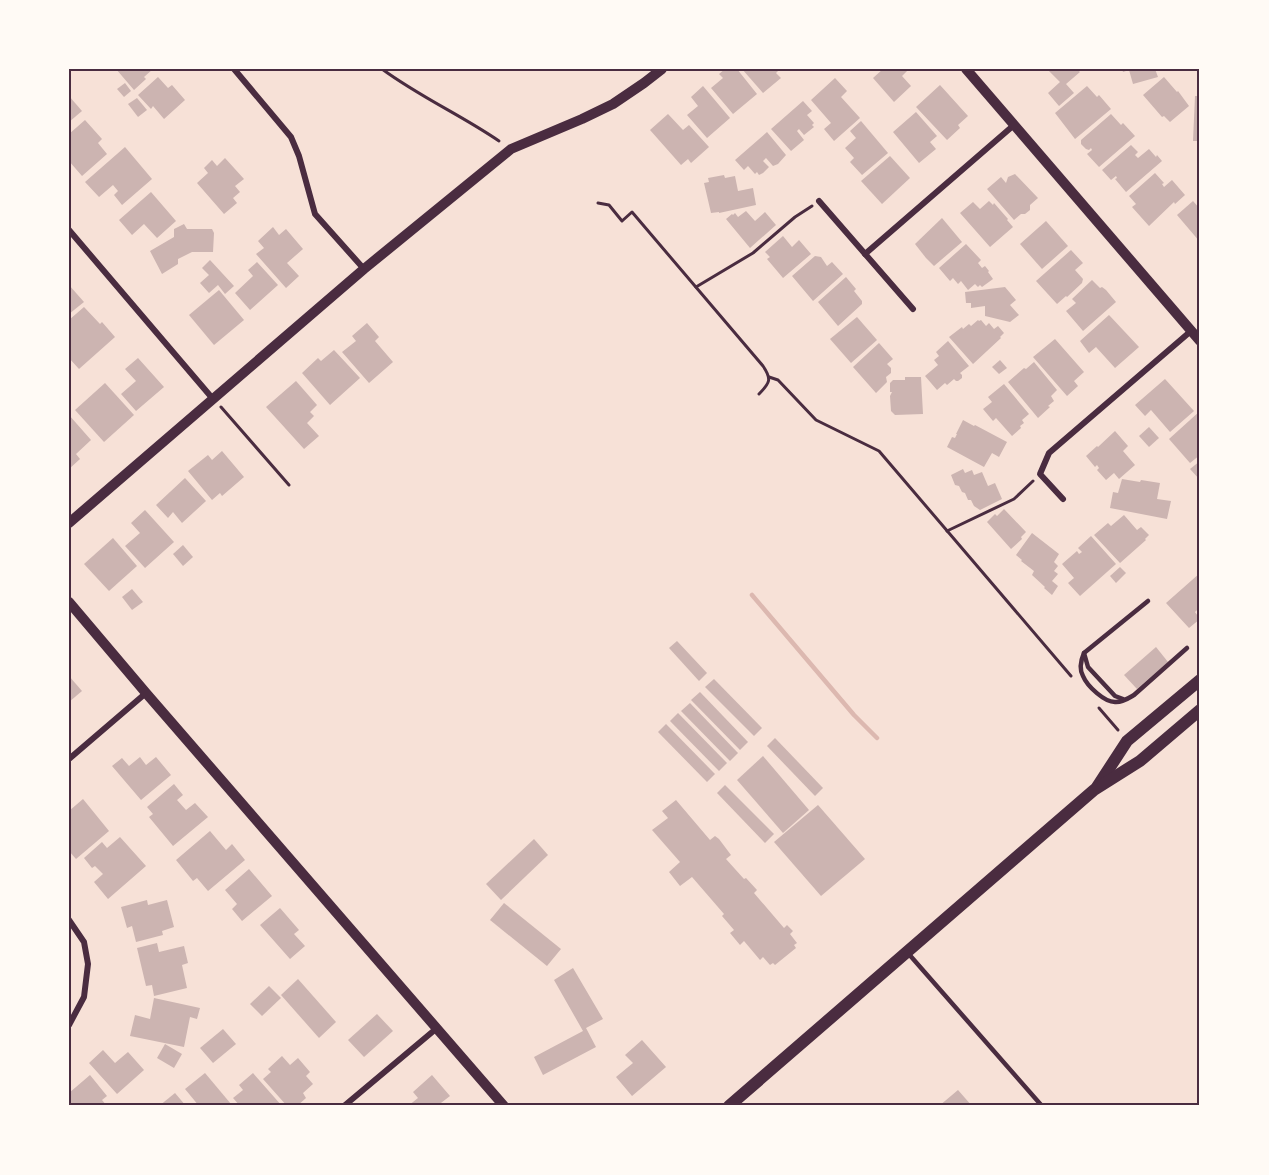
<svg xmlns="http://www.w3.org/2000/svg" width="1269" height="1175" font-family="'Libre Baskerville',serif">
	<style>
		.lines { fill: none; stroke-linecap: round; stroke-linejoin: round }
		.stream { stroke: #dcb8b0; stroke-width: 4.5 }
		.building { fill: #ccb4b1 }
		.path { stroke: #4a2c40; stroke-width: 3 }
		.service { stroke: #4a2c40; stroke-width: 4.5 }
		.minor { stroke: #4a2c40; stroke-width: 6 }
		.tertiary { stroke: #4a2c40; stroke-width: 10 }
		.secondary { stroke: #4a2c40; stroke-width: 12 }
		.neatline { fill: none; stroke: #4a2c40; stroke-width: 2 }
	</style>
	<rect width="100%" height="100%" fill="#f7e1d7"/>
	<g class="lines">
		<path class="stream" d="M752,595L854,715L877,738"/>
	</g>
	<g class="building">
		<path d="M116,69H153L144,77L146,79L134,90Z"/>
		<path d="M725,69H737L757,94L733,114L711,88L723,78L719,74Z"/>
		<path d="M742,69H780L776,73L781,78L763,93Z"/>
		<path d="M883,69H909L902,76L911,86L894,102L873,78Z"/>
		<path d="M1047,69H1077L1080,72L1066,84L1074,93L1059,106L1048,93L1060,82Z"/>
		<path d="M1122,69H1155L1158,77L1133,84L1129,70L1123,72Z"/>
		<path d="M158,77L168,88L172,85L185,100L164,119L153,106L151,109L138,95Z"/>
		<path d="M1164,77L1177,92L1178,91L1189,106L1170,122L1164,116L1162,117L1143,95Z"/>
		<path d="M835,78L847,91L841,97L860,118L834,141L824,129L831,123L811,100Z"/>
		<path d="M125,83L131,91L124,97L117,89Z"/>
		<path d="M940,85L968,116L958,125L960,128L947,140L916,107Z"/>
		<path d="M703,86L730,118L707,138L687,115L698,106L691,97Z"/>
		<path d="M1087,86L1097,97L1099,95L1111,109L1075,139L1055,113Z"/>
		<path d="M69,96L82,111L69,122Z"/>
		<path d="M1195,96H1200V141H1193Z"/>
		<path d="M137,98L147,110L138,117L128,104Z"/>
		<path d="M803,101L812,111L807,115L814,123L812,125L814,127L804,135L799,129L797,131L804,140L791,151L771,129Z"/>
		<path d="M916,112L937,136L930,142L936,149L919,163L893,132Z"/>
		<path d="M668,114L683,130L689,125L709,147L691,163L688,159L681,165L650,130Z"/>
		<path d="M1111,114L1121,125L1123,123L1135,136L1099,167L1087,154L1092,150L1091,148L1089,150L1086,149L1081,144V140Z"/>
		<path d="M85,120L102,139L98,143L107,154L82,176L69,161V134Z"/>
		<path d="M861,121L888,153L862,175L850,162L854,158L845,148L856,138L850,131Z"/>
		<path d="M767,132L786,155L778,164L773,166L766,158L763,161L769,167L763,173L759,175L757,172L755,174L748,166L744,170L735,160Z"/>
		<path d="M1131,145L1138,152L1135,155L1138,158L1149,149L1156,157L1157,155L1162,161L1126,192L1115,179L1117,178L1116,176L1111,180L1102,170Z"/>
		<path d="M125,147L152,179L122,205L114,195L118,191L113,185L99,197L85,182Z"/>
		<path d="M890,156L910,178L882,204L861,181Z"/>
		<path d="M225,158L244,179L235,186L240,192L233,198L237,203L224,214L197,183L208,173L204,168L212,160L217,166Z"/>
		<path d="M1155,173L1164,183L1162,184L1164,187L1172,180L1185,195L1175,204L1174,202L1149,226L1132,207L1136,204L1129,196Z"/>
		<path d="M1015,174L1038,198L1030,205V210L1025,214H1021L1014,220L987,189L1001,177L1006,183L1008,177Z"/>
		<path d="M724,175L725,178L735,176L738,191L753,188L756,205L719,213V212L711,213L704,183L709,182L708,178Z"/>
		<path d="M151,192L176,221L157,238L144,224L132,235L119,220Z"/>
		<path d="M989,201L993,205L994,203L1008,219L1007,220L1013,227L990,247L960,213L973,202L980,209Z"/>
		<path d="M1193,201L1200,209V242L1177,215Z"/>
		<path d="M746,211L755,221L765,212L776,225L750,248L726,219L732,214L733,215L735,213L738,217Z"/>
		<path d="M942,218L962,242L934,266L926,258L915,244Z"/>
		<path d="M1046,221L1068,246L1042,269L1020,244Z"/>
		<path d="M184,224L187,229H212L214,233L213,252H192L178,259V264L162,274L150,251L174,237V229Z"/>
		<path d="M273,227L279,235L286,229L303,249L287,263L299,276L286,288L256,254L264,248L258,241Z"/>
		<path d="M783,236L792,247L799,240L811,254L783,278L767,259L770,257L765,252Z"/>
		<path d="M966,244L981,260L978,263L982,268L985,266L989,271L988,272L993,279L982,287L980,285L978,287L975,284L968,290L961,281L958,284L953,278L950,281L939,268Z"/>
		<path d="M1071,250L1083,263L1075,270L1083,279L1082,283L1067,297L1066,296L1057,304L1036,281Z"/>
		<path d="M815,256L821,257L827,266L832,262L843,274L813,301L792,276Z"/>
		<path d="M210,260L234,286L225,294L218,285L209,293L200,283L209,275L202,268Z"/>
		<path d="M257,262L278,285L250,310L235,293L253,276L248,270Z"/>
		<path d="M846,277L856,289L854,291L862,301V304L838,326L818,302Z"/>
		<path d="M1092,280L1100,288L1102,287L1106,290L1116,302L1083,331L1066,311L1076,303L1072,299Z"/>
		<path d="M69,285L84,302L69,314Z"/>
		<path d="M1005,287L1016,300L1010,305L1019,315L1010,322L985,316V306L971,308V303H966L965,292Z"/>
		<path d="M219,290L244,320L214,345L189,315Z"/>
		<path d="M84,307L100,324L102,322L115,337L79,369L69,358V320Z"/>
		<path d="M1109,315L1139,347L1115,368L1096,347L1089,353L1080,341Z"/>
		<path d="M857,317L877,340L851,363L830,339Z"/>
		<path d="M978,320L979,321L981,320L986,326L989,323L994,329L998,326L1004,333L1000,337L1001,338L973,364L949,337L962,327L963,329L969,324L971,326Z"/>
		<path d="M367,323L379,337L375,341L393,362L369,383L342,352L356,341L352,336Z"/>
		<path d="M1055,339L1084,372L1074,381L1078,386L1067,396L1033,357Z"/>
		<path d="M948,341L969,366L960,373L962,375V378L958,381H956L954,379L947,385L945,383L937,390L925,376L938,365L934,360L939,356L936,352Z"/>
		<path d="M879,343L893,359L887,364L891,368V373L886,377L887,382L876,393L853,367Z"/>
		<path d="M334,350L360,378L330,405L302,373L318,358L321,361Z"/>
		<path d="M138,358L164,387L136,411L121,394L136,381L125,369Z"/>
		<path d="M1000,360L1007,368L999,374L992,367Z"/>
		<path d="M1034,362L1057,390L1051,396L1054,401L1048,406L1050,407L1038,418L1008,382L1024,368L1026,369Z"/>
		<path d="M905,377H921L923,414L895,415L891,411L890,396L892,392H890V383L893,380H905Z"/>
		<path d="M1165,379L1194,411L1170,432L1151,410L1145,416L1135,405Z"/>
		<path d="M296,381L317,405L310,412L314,416L307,423L319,436L304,449L266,407Z"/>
		<path d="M105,383L134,415L104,442L75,410Z"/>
		<path d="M1004,384L1029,414L1022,420L1024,423L1020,426L1021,428L1012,436L996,418L993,421L983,409L992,402L988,397Z"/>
		<path d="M1200,411V455L1190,463L1169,439Z"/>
		<path d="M69,415L91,440L76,454L80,459L69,469Z"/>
		<path d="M963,420L974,426L975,425L1007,442L999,457L992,453L984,467L947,447L952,437L955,438L957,434H956Z"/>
		<path d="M1149,427L1159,438L1149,447L1139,436Z"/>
		<path d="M1115,431L1128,446L1123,451L1135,465L1119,479L1114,473L1106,480L1097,470L1099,468L1097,465L1095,467L1086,456L1097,446L1098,447Z"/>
		<path d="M222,451L244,477L222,496L220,493L212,500L188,471L208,455L212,460Z"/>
		<path d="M1200,461V480L1190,469Z"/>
		<path d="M963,469L965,473L972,470L974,475L982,472L988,486L995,483L1002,499L980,510L974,506L971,500H968L965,493L962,492L959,486L955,485L951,475Z"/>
		<path d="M185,478L206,501L182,523L173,512L168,518L156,505Z"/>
		<path d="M1122,479L1140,482L1141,480L1160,483L1157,499L1171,501L1167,519L1110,508L1113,492L1118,493Z"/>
		<path d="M1004,509L1026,532L1021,537L1022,539L1011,549L987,522L995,514L997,516Z"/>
		<path d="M145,510L174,542L145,568L125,546L140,533L131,523Z"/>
		<path d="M1124,515L1137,530L1141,527L1149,535L1145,539L1146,540L1120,563L1094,535L1108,523L1111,526Z"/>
		<path d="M1032,533L1059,554L1054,562L1058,566L1054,571L1058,574L1052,581L1058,586L1052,595L1044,588L1045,587L1032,575L1034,571L1021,561L1022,560L1016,555Z"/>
		<path d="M1091,536L1116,564L1080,596L1068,583L1074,578L1062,564L1077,551L1079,554L1082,552L1078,548Z"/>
		<path d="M113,538L137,566L109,591L84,564Z"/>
		<path d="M183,545L193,557L183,566L173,554Z"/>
		<path d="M1120,567L1126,573L1116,583L1110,576Z"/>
		<path d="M1200,573V607L1195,612L1200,619L1189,628L1166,603Z"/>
		<path d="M132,589L143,602L132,610L122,597Z"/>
		<path d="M677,641L707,673L699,681L669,648Z"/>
		<path d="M1156,647L1168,662L1137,689L1124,675Z"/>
		<path d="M69,676L82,691L69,702Z"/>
		<path d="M714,679L762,728L754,736L705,687Z"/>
		<path d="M700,692L748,742L740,750L691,700Z"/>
		<path d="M690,703L738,753L730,761L681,711Z"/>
		<path d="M678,713L727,763L719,771L670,721Z"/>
		<path d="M666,724L715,774L707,782L658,732Z"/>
		<path d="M775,738L823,788L815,796L767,746Z"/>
		<path d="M763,756L809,810L783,833L737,780Z"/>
		<path d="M140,757L146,765L156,757L171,775L141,800L112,766L122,758L129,766Z"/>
		<path d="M174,784L183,795L177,800L186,810L195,803L208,817L173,846L149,817L153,814L147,807Z"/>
		<path d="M725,785L774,834L765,843L717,793Z"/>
		<path d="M83,799L109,831L76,859L69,851V811Z"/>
		<path d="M676,800L710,840L715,836L719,839L731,855L726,859L744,879L746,878L757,890L754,893L784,928L787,925L793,931L790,934L797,943L794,945L796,948L775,965L773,963L770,965L763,957L760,960L744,941L740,945L730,933L734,930L722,916L724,914L692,877L680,886L669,872L680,862L652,830L668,818L662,811Z"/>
		<path d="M818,805L865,859L821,896L774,842Z"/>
		<path d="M210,831L226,850L232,844L245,860L208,891L197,878L193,881L176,860Z"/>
		<path d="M120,837L146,866L108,899L94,882L103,874L95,866L92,868L84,858L102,842L107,848Z"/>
		<path d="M534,839L548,855L501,900L486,884Z"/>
		<path d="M249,869L272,896L242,921L232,909L237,904L225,890Z"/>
		<path d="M147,900L148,905L167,900L174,927L162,931L163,935L136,942L132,926L127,928L121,907Z"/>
		<path d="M504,903L561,949L547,966L490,920Z"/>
		<path d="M280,908L299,930L294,934L305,946L290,959L260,925Z"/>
		<path d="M157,943L159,952L184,946L188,963L182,965L187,988L154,996L152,985L146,986L137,948Z"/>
		<path d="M573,968L603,1019L586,1028L596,1047L543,1075L534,1057L583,1031L554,980Z"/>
		<path d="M298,979L336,1022L319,1038L281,995Z"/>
		<path d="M269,986L281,998L262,1016L250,1004Z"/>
		<path d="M154,998L200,1008L197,1019L190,1017L184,1047L130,1036L135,1015L150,1019Z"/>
		<path d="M377,1014L393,1031L364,1057L348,1040Z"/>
		<path d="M223,1029L236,1044L213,1063L200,1048Z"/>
		<path d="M642,1040L666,1067L632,1096L616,1077L633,1063L625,1055Z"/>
		<path d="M165,1044L182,1054L174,1068L157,1058Z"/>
		<path d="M103,1050L115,1063L128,1052L144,1070L117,1094L89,1063Z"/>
		<path d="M282,1056L290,1065L298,1058L310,1072L306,1076L313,1084L303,1093L306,1098L297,1106H287L263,1079L271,1072L268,1069Z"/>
		<path d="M205,1073L231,1104L228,1106H199L185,1089Z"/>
		<path d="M253,1073L282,1106H240L233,1098L243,1090L239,1085Z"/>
		<path d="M90,1075L107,1096L102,1100L107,1106H69V1093Z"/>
		<path d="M432,1075L450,1096L437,1106H408L418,1098L413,1092Z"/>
		<path d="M958,1090L972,1106H939Z"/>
		<path d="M175,1093L186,1106H159Z"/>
	</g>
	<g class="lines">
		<g class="path">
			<path d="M382,69C420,97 461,115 499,141"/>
			<path d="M598,203L609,205L622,221L632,212L763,366C772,379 770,383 759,394"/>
			<path d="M696,287L753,253L795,217L812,206"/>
			<path d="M769,377L778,380L816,420L879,451L1071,676"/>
			<path d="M221,407L289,485"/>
			<path d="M947,531L1014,499L1033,481"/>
			<path d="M1099,708L1118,730"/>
		</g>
		<g class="service">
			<path d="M1148,601L1084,653C1081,660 1079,669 1083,676C1087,686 1105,703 1116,702C1123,702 1129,698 1134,695L1187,648"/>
			<path d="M1084,653L1088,667L1115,696L1123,699"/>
			<path d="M907,952L1042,1106"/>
		</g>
		<g class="minor">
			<path d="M234,69L291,137L299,156L315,214L364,269"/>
			<path d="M819,201L913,309"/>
			<path d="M69,230L213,399"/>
			<path d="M865,254L1014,125"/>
			<path d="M1063,499L1040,474L1049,453L1191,331"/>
			<path d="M69,759L146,693"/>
			<path d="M69,920L84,942L88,964L84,997L69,1025"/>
			<path d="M344,1106L437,1028"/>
		</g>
		<g class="tertiary">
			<path d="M966,69L1200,341"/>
			<path d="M69,523L364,269L511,149L582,119L613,104L644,83L662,69"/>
			<path d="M69,602L146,693L504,1106"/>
		</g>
		<g class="secondary">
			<path d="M1097,787L1127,741L1200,680"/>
			<path d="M729,1106L1094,790L1140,761L1200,710"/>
		</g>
	</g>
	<rect width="1269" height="1175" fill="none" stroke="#fffaf5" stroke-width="141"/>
	<rect x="70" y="70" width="1128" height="1034" class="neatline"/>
</svg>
